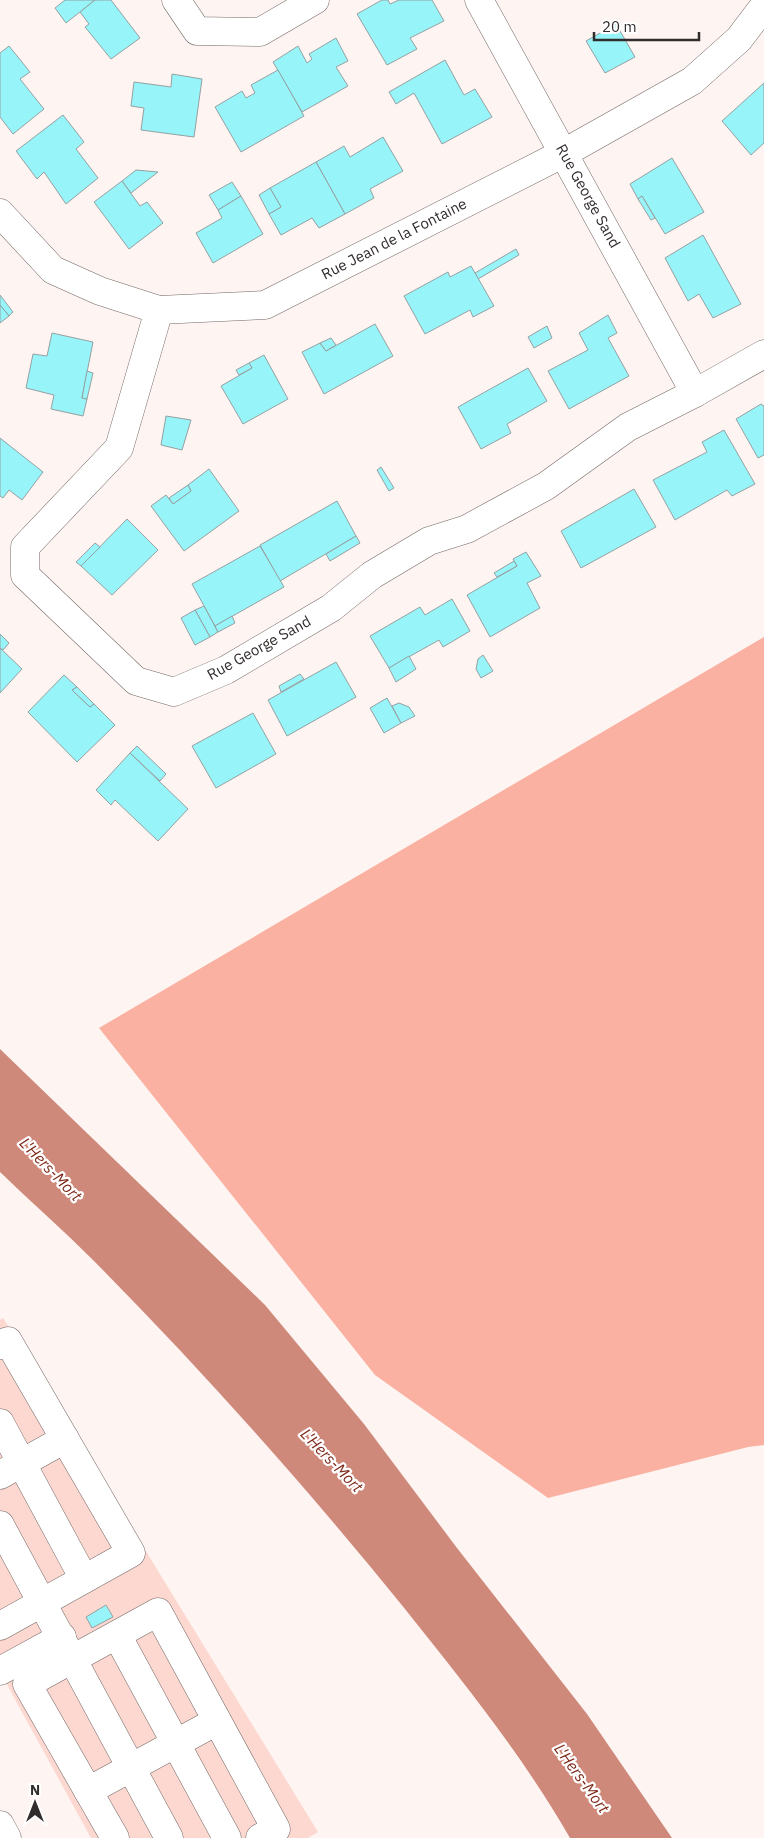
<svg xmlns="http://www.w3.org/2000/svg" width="764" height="1838" font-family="'IBM Plex Sans',sans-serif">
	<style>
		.green { fill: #fdd8d0 }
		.forest { fill: #fab1a1 }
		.water { fill: #cf897a }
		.building { fill: #97f4f9; stroke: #95a1a2 }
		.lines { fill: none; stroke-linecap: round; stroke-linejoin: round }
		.minor-casing { stroke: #736865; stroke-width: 29 }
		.minor { stroke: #fff; stroke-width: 28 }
		.labels { text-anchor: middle; stroke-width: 4.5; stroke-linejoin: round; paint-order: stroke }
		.street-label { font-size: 15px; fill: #312d2c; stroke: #fff }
		.water-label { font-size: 16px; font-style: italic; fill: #7e2b1b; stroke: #fff }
	</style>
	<rect width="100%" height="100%" fill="#fef4f2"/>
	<path class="green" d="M3,1318L318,1832L308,1838H91L0,1672V1320Z"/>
	<path class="forest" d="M764,637V1445L748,1447L548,1498L375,1375L99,1028Z"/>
	<path class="water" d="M0,1049L265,1305L364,1424L457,1548L587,1714L672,1838H570C523,1756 463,1682 405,1609C307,1488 203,1371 93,1260C63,1230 31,1202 0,1172Z"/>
	<g class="building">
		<path d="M65,0H95L66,23L55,8Z"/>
		<path d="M95,0H111L140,38L111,59L85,27L89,24L80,12Z"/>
		<path d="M382,0H388L390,4L399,0H432L444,21L410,38L417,49L387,65L357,14Z"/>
		<path d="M616,24L635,57L605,73L586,41Z"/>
		<path d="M336,38L348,61L336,67L348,86L302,112L273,62L298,46L307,63L312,59L309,54Z"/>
		<path d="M9,46L30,72L20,79L44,109L13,134L0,117V53Z"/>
		<path d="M445,60L464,95L475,89L492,117L442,144L414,93L396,104L389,92Z"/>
		<path d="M278,70L304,116L241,152L215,107L242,91L246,98L255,93L251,85Z"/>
		<path d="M172,74L202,79L194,137L141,130L144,108L131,106L134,82L171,87Z"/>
		<path d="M764,83V143L751,155L722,121Z"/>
		<path d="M63,115L84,142L76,149L98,178L66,204L44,172L37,179L16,151Z"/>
		<path d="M383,137L403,171L370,189L374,198L345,214L316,162L344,146L350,157Z"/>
		<path d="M672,158L704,212L665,234L642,196L638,199L630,184Z"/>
		<path d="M316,162L345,214L319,228L312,218L281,235L269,214L281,207L270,188Z"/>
		<path d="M136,170L158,172L131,193L122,181Z"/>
		<path d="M122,181L140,206L147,202L163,223L129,249L94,202Z"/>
		<path d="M232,182L241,196L218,210L209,195Z"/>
		<path d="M270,188L281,207L269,214L259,195Z"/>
		<path d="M241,196L263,234L213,263L196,233L222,218L218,210Z"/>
		<path d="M642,196L655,218L651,220L638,199Z"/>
		<path d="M703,235L741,304L713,318L699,294L688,301L665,258Z"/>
		<path d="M516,249L519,255L478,279L475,273Z"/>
		<path d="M471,266L494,306L473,317L470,310L425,334L404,296L448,272L450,277Z"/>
		<path d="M0,295L13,312L9,316L0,305Z"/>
		<path d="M0,305L9,316L0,323Z"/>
		<path d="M608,315L617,333L608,338L629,376L569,409L548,371L588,350L579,333Z"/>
		<path d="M375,324L393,356L324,394L302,352L320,343L326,351Z"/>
		<path d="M547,326L552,338L534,348L528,337Z"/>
		<path d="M52,333L93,342L82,398L87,399L83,416L51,409L54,395L26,388L33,354L47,356Z"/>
		<path d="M331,338L336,345L326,351L320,343Z"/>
		<path d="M264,355L288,399L243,424L221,386L252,368L249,363Z"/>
		<path d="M249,363L252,368L239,375L236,370Z"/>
		<path d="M528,368L547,401L507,424L511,433L481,449L458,407Z"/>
		<path d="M87,371L93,373L87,399L82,398Z"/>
		<path d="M761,404L764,406V455L758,458L736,419Z"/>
		<path d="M166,416L191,420L182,450L161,445Z"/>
		<path d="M724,430L755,484L732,496L727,490L675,520L653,480L707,452L702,442Z"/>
		<path d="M0,438L43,472L22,500L9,490L3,498L0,496Z"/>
		<path d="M381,467L394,488L389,491L377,470Z"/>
		<path d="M209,469L239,511L184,551L151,506L166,495L173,504L191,491L188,485Z"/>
		<path d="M188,485L191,491L173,504L169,498Z"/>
		<path d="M634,489L656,527L581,568L561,531Z"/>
		<path d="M337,501L356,536L280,581L260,545Z"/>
		<path d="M127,519L158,550L112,595L81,566Z"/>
		<path d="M356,536L360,543L330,561L326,554Z"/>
		<path d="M95,543L100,547L81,566L76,562Z"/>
		<path d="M260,546L284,587L215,626L192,584Z"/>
		<path d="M526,552L541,576L527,583L540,608L490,637L467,595L517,566L513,559Z"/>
		<path d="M514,561L517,566L497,577L494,573Z"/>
		<path d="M452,599L470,631L443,647L439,640L389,668L370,636L420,607L425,615Z"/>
		<path d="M204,606L218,632L210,637L195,610Z"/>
		<path d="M195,610L210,637L195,645L181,618Z"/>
		<path d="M232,616L235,623L218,632L215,626Z"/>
		<path d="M0,634L9,643L3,650L0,648Z"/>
		<path d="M0,648L22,669L0,693Z"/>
		<path d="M483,655L493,671L481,678L476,669L478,659Z"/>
		<path d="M409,656L416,669L396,682L389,668Z"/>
		<path d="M336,662L356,697L287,736L268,700Z"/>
		<path d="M300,674L304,679L281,692L279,686Z"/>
		<path d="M64,675L77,687L72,690L90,707L94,704L115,725L77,762L28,712Z"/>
		<path d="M77,687L94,704L90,707L72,690Z"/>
		<path d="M387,698L401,723L384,733L370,708Z"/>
		<path d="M399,703L409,707L415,716L401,723L392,706Z"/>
		<path d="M253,713L276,754L216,788L192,746Z"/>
		<path d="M137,746L166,774L160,781L130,753Z"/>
		<path d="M130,753L188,809L158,841L115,800L111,805L96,790Z"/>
		<path d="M106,1605L113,1617L92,1628L86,1617Z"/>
	</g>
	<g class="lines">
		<g class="minor-casing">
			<g id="minor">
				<path d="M176,0L197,31L260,32L315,0"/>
				<path d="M479,0L695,393"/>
				<path d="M0,213L53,270L100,291L159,310L265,305L564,153L692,81L739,39L764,6"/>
				<path d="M159,310L119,448L25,547V575L136,681L174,692L226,670L331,608L372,575L429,541L467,529L546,486L628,427L695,393L764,354"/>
				<path d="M0,1345L8,1341L131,1553L0,1626"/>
				<path d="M0,1423L84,1579"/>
				<path d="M0,1475L65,1439"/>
				<path d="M0,1525L169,1838"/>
				<path d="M117,1635L227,1838"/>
				<path d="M0,1671L62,1637"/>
				<path d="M88,1791L217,1721"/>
				<path d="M0,1825L7,1838"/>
				<path d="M115,1838L27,1684L158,1612L276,1829L260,1838"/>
			</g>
		</g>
		<use href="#minor" class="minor"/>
	</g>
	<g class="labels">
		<g class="street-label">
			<text transform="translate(588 196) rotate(61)" y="5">Rue George Sand</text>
			<text transform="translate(394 239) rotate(-27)" y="5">Rue Jean de la Fontaine</text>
			<text transform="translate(259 648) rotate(-29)" y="5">Rue George Sand</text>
		</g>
		<g class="water-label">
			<text transform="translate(51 1169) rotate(46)" y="6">L'Hers-Mort</text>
			<text transform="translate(332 1460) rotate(46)" y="6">L'Hers-Mort</text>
			<text transform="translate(582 1778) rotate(54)" y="6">L'Hers-Mort</text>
		</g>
	</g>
	<g transform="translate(35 1803)" stroke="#ffffff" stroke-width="4" paint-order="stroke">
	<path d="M0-4L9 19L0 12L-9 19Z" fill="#312d2c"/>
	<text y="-8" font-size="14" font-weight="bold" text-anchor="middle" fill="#312d2c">N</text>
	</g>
	<path d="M594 32v8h105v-8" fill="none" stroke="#312d2c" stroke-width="2.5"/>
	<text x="602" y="32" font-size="15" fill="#312d2c" stroke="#ffffff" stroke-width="4" paint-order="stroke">20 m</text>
</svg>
